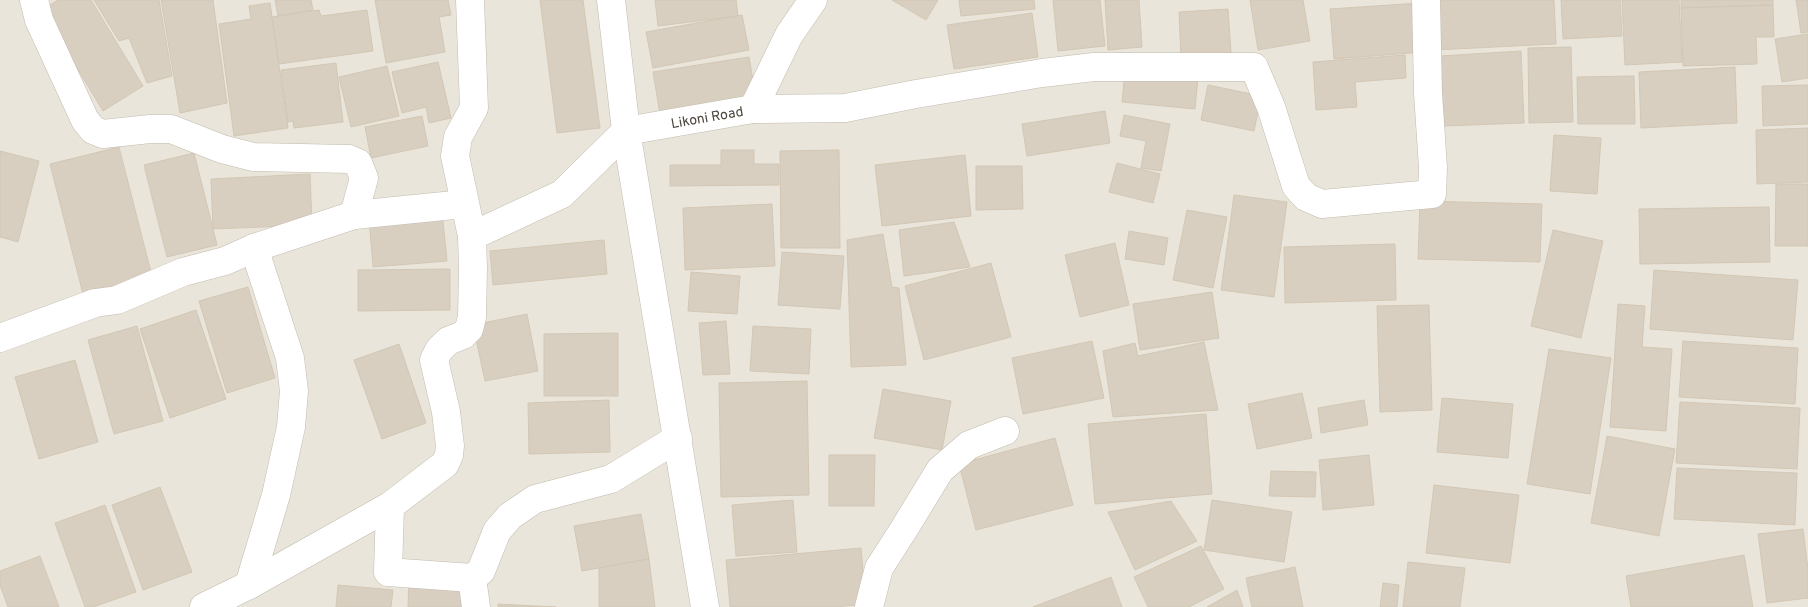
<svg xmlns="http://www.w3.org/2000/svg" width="1808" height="607" font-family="Overpass,sans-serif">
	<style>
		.residential { fill: #eae5da }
		.building { fill: #d8cfc1; stroke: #d3c7b4 }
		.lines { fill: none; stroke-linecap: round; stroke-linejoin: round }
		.minor-casing { stroke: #c2bbae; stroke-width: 29 }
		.minor { stroke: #fff; stroke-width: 28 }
		.labels { text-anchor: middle; stroke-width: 5; stroke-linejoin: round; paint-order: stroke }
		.street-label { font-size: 14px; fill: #4b4439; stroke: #fff }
	</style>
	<rect width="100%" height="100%" fill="#f6f3ec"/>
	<rect class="residential" x="0" y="0" width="1808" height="607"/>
	<g class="building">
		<path d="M58,0H91L143,86L103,111L42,10Z"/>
		<path d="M94,0H159L172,76L147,83L129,38L119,41Z"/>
		<path d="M161,0H213L227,103L180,113Z"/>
		<path d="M275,0H311L313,10L278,16Z"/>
		<path d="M375,0H448L451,15L439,17L445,52L386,63Z"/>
		<path d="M540,0H583L600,128L557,133Z"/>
		<path d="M655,0H736L738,16L658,26Z"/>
		<path d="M892,0H938L926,20Z"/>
		<path d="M959,0H1034L1035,9L961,16Z"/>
		<path d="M1053,0H1100L1105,46L1058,51Z"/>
		<path d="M1105,0H1139L1142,47L1108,50Z"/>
		<path d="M1250,0H1303L1310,41L1258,50Z"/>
		<path d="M1432,0H1554L1556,44L1434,50Z"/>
		<path d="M1561,0H1620L1622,36L1563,39Z"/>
		<path d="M1622,0H1679L1682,62L1625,65Z"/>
		<path d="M1681,0H1773V5L1681,8Z"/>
		<path d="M1796,0H1808V32L1801,33Z"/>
		<path d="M270,3L288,128L234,136L219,24L251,19L249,6Z"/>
		<path d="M1420,3L1423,52L1334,59L1330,9Z"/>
		<path d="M1773,5L1774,37H1756L1757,64L1683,66L1681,8Z"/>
		<path d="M1228,9L1231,53L1181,57L1179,12Z"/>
		<path d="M319,10L321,16L367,10L373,51L279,64L272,17Z"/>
		<path d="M1032,13L1038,57L954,69L947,25Z"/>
		<path d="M742,15L749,50L653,68L646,32Z"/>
		<path d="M1808,34V78L1782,82L1775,39Z"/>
		<path d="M1571,47L1573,122L1529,123L1528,48Z"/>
		<path d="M1521,51L1524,123L1444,126L1440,56Z"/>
		<path d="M1405,55L1406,78L1355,82L1357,107L1316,110L1313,62Z"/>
		<path d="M749,57L756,98L660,114L653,72Z"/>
		<path d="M438,62L451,118L429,123L426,107L402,113L392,72Z"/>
		<path d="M336,63L343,122L294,128L293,121L288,122L281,70Z"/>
		<path d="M387,66L399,116L351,127L339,77Z"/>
		<path d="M1735,67L1737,123L1641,128L1639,72Z"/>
		<path d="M1125,71L1198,78L1195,109L1122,102Z"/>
		<path d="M1634,76L1635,124H1578L1577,77Z"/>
		<path d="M1208,85L1261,96L1254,131L1201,120Z"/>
		<path d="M1808,85V124L1763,126L1762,86Z"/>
		<path d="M1105,111L1110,143L1027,156L1022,124Z"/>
		<path d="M1124,115L1170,124L1161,171L1141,168L1146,141L1120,136Z"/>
		<path d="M422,116L428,146L371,158L365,127Z"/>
		<path d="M1808,128V182L1757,184L1756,130Z"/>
		<path d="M1554,135L1601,138L1597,194L1550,191Z"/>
		<path d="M119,147L153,280L84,298L50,164Z"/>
		<path d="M721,150H754V164H779V185L670,186V165H721Z"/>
		<path d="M839,150L840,248H781L780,151Z"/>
		<path d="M0,151L39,161L18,242L0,237Z"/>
		<path d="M194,153L217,245L167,257L144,165Z"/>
		<path d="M965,155L971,216L882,226L875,165Z"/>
		<path d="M1117,163L1160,174L1153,203L1109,192Z"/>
		<path d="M976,166H1022L1023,209L976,210Z"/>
		<path d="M310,174L312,225L213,229L211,179Z"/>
		<path d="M1776,184H1808V246H1775Z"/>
		<path d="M1234,195L1287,202L1274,297L1221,290Z"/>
		<path d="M1420,201L1542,204L1540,262L1418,259Z"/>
		<path d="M772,204L775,266L685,270L683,208Z"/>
		<path d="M1769,207L1770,262L1640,264L1639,209Z"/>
		<path d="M1187,210L1227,217L1213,288L1173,280Z"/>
		<path d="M442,211L447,261L373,267L369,218Z"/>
		<path d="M954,222L970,267L904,276L899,230Z"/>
		<path d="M1553,230L1603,241L1581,338L1531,326Z"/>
		<path d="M1129,231L1168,238L1164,265L1125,259Z"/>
		<path d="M883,234L892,287L899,288L906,365L851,367L847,240Z"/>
		<path d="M604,240L607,274L493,285L490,251Z"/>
		<path d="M1115,243L1129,305L1080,317L1065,255Z"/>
		<path d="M1395,244L1396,300L1285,303L1284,247Z"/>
		<path d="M782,252L844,256L840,309L778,305Z"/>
		<path d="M991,263L1011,337L924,360L905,286Z"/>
		<path d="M450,269V310L358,311V270Z"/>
		<path d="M1654,270L1798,280L1793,340L1650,329Z"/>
		<path d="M691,272L740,276L737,314L688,311Z"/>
		<path d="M248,287L275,378L227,393L199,301Z"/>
		<path d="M1212,292L1219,338L1140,350L1133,304Z"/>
		<path d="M1618,304L1645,306L1642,347L1672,349L1666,431L1610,427Z"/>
		<path d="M1429,305L1432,410L1380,412L1377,306Z"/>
		<path d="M196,310L226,399L170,418L140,329Z"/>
		<path d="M527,314L538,371L485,381L473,325Z"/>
		<path d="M726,321L730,374L703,375L699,323Z"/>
		<path d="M137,326L163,421L114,434L88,340Z"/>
		<path d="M753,326L811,329L809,374L750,371Z"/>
		<path d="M618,333V396H544V334Z"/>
		<path d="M1092,341L1104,398L1023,414L1012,358Z"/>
		<path d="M1683,341L1798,348L1795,404L1679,397Z"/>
		<path d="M1204,342L1218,410L1113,417L1103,351L1135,343L1138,356Z"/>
		<path d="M399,344L426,423L382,439L354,360Z"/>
		<path d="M1549,349L1611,358L1590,494L1527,484Z"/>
		<path d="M75,360L98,442L39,459L15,377Z"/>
		<path d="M807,381L809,495L721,497L719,383Z"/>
		<path d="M883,389L951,401L942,450L874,438Z"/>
		<path d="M1302,393L1312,438L1257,449L1248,404Z"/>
		<path d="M1442,398L1513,404L1508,458L1437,452Z"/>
		<path d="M609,400L610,452L529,454L528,403Z"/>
		<path d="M1364,400L1368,425L1321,433L1318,408Z"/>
		<path d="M1680,402L1800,408L1797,469L1676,463Z"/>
		<path d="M1206,414L1212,494L1095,504L1088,424Z"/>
		<path d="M1607,436L1675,449L1659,536L1591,523Z"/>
		<path d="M1055,438L1073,505L976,530L959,464Z"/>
		<path d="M829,455H875L874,506H829Z"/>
		<path d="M1369,455L1374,505L1323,510L1319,460Z"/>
		<path d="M1677,468L1797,473L1795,525L1674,519Z"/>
		<path d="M1271,471L1316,472L1315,497L1269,496Z"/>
		<path d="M1434,485L1519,495L1510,563L1426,553Z"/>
		<path d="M160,487L192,572L143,590L112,505Z"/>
		<path d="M793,500L797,552L736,556L732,505Z"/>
		<path d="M1212,500L1292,512L1284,562L1204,550Z"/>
		<path d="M1171,501L1197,541L1135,570L1108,512Z"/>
		<path d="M105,505L136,592L93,607H85L55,523Z"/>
		<path d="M641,514L649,559L582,571L574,526Z"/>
		<path d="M1803,529L1808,569V598L1767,603L1758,534Z"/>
		<path d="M1201,546L1224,589L1189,607H1148L1134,577Z"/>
		<path d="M861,548L866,604L835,607H730L726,560Z"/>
		<path d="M1744,555L1753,607H1631L1626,576Z"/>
		<path d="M40,556L59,607H8L0,585V571Z"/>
		<path d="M649,559L655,607H599V568Z"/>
		<path d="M1408,562L1465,568L1460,607H1403Z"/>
		<path d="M1295,567L1303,607H1252L1246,578Z"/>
		<path d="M1111,577L1122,607H1033Z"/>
		<path d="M409,579L464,582L463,607H408Z"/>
		<path d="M1383,583L1399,585L1397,607H1380Z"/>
		<path d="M338,585L393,590L391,607H336Z"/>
		<path d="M1237,590L1243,607H1207Z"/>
		<path d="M498,604L556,607H498Z"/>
	</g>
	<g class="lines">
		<g class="minor-casing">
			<g id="minor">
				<path d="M34,0L39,20L85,120L93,130L103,134L150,129H171L222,149L253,157L349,159L358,163L364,178L354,215"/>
				<path d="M611,0L626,131L705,607"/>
				<path d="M753,109L845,108L916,94L1042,73L1094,67H1254L1271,107L1296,186L1306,197L1322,204L1432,194L1433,168L1428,93L1426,0"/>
				<path d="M472,236L562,194L626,131L753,109L789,35L813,0"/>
				<path d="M0,338L95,303L117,300L183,272L225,261L254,248L354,215L464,204"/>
				<path d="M390,506L388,572L472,578L481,571L497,531L510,516L535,499L611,479L678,438"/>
				<path d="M472,578L476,607"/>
				<path d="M249,585L276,495L291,427L294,391L290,358L254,248"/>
				<path d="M204,607L249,585L390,506L445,464L449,455L450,446L446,412L434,360L439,350L448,341L463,335L469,329L472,317L473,268L472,236L455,156L458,137L474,108L470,0"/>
				<path d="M869,607L879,568L904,529L940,470L969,445L1005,431"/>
			</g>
		</g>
		<use href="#minor" class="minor"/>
	</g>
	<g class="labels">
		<g class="street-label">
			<text transform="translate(707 117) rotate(-10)" y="5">Likoni Road</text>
		</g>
	</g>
</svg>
